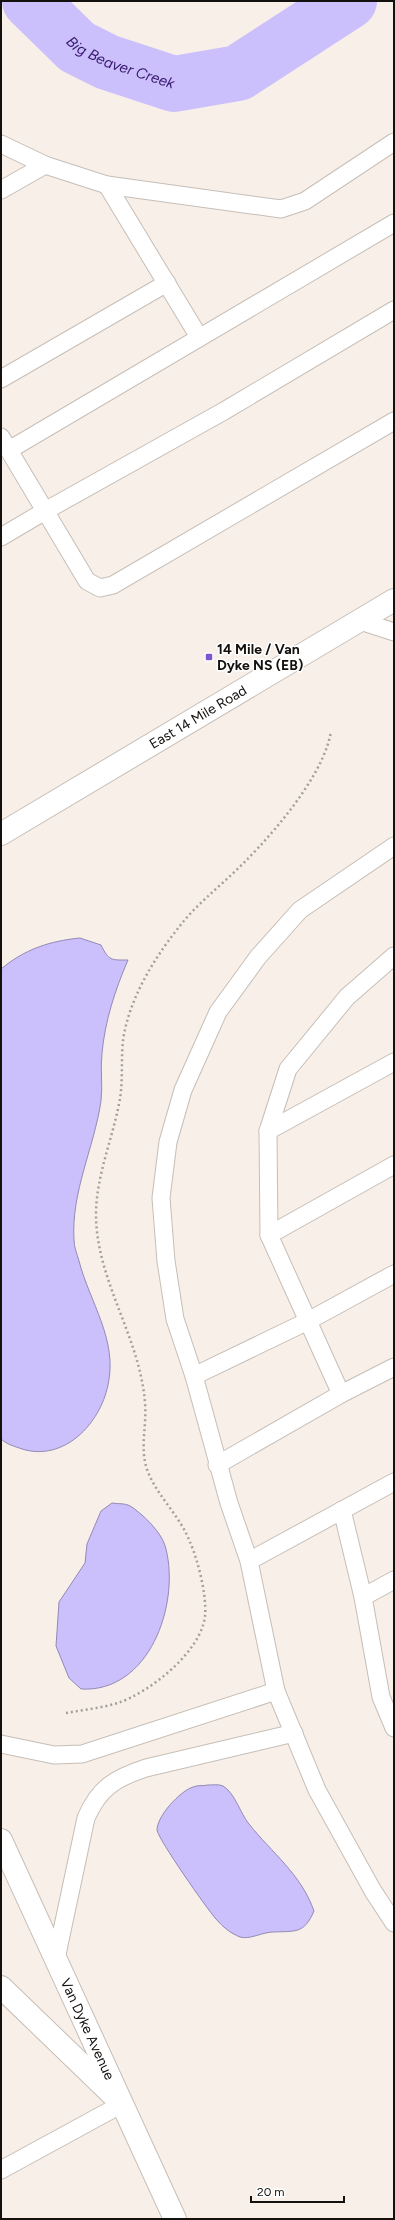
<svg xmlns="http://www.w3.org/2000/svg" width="395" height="2220" font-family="Figtree,sans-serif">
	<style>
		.water { fill: #cbbffc; stroke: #948ab5 }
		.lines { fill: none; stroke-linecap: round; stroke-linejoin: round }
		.river { stroke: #cbbffc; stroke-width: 56 }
		.lane-casing { stroke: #c6beb7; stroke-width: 19 }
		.secondary-casing { stroke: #c6beb7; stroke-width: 24 }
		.primary-casing { stroke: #c6beb7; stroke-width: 24 }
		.path { stroke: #a59f9a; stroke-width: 2.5; stroke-dasharray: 2 3; stroke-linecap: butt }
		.lane { stroke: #fff; stroke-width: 17 }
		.secondary { stroke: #fff; stroke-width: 22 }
		.primary { stroke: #fff; stroke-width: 22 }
		.poi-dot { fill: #7c57d1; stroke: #fff; stroke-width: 1.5 }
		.labels { text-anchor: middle; stroke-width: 3; stroke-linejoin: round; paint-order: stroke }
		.poi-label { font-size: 14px; font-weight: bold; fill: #13100e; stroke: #fff; text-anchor: start }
		.street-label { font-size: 14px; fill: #13100e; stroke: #fff }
		.water-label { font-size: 15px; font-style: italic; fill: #38186e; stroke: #fff }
	</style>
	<rect width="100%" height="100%" fill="#f7efe8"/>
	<g class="water">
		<path d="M80,938L101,945C109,961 111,960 128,960C115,990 105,1021 102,1053C100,1069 103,1085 101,1101C94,1148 71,1192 74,1240C74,1247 77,1254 79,1261C90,1303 118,1340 108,1385C100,1424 64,1462 22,1449C14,1446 8,1445 1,1439V969C25,949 50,941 80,938Z"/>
		<path d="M112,1503C117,1504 125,1503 130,1506C134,1508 138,1512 142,1515C152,1524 163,1536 166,1549C180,1605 149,1693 81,1689L69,1678L56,1646L59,1602L85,1563L87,1544L101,1511Z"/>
		<path d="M208,1785C212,1785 219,1784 223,1786C235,1793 240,1813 249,1824C272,1853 301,1874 314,1911C304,1934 296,1931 273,1932C263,1932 249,1940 240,1937C230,1933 223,1927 216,1919C207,1909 158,1839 157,1830C157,1816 180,1791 193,1787C197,1785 203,1786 208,1785Z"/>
	</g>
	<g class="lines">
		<path class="river" id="s1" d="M30,1L77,47L107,62L174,84L238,73L349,1"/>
		<g class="lane-casing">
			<g id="lane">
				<path d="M1,144L45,165L1,190"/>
				<path d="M45,165L107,185L281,209L305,201L394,142"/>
				<path d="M107,185L199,337"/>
				<path d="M1,379L167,283"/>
				<path d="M1,437L87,581L100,588L113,585L394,421"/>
				<path d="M9,450L394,223"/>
				<path d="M1,537L45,511L224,411L394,310"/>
				<path d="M360,621L394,632"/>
				<path d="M394,846L300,910L258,957L218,1012L183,1090L168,1142L161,1198L166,1261L175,1319L194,1376L229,1503L249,1561L276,1691L317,1790L373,1891L394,1923"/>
				<path d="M268,1131L394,1062"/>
				<path d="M269,1235L394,1165"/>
				<path d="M194,1376L308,1321L394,1274"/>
				<path d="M341,1394L269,1235L268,1131L288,1069L347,997L394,956"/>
				<path d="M217,1465L341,1394L394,1367"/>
				<path d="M342,1510L363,1597L381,1697L394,1728"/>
				<path d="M249,1561L394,1482"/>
				<path d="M363,1597L394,1580"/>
				<path d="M1,1744L54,1755L82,1754L276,1691"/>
				<path d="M56,1959L86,1818C99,1788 115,1778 146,1768L294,1733"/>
				<path d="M1,2170L122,2104"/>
			</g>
		</g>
		<g class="secondary-casing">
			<g id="secondary">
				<path id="s2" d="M1,834L394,600"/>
			</g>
		</g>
		<g class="primary-casing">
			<g id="primary">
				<path id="s3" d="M1,1840L175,2219"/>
				<path d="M1,1987L113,2095"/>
			</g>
		</g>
		<path class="path" d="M66,1713C83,1710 101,1708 118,1703C150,1692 201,1652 205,1616C207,1596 198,1560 190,1542C180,1516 158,1497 148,1472C139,1449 147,1427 145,1403C140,1336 95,1279 96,1212C97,1174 112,1140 119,1104C124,1081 120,1057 124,1034C132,993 157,954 183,922C197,905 213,892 229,877C264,845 324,778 331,731"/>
		<use href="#lane" class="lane"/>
		<use href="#secondary" class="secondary"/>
		<use href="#primary" class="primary"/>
	</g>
	<rect class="poi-dot" x="205" y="653" width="8" height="8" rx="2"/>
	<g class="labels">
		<g class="poi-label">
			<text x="217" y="654">14 Mile / Van<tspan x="217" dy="16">Dyke NS (EB)</tspan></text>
		</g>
		<g class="street-label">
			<text dy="5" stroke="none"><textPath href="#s2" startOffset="229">East 14 Mile Road</textPath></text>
			<text dy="5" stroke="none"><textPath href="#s3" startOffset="208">Van Dyke Avenue</textPath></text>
		</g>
		<g class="water-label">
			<text dy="5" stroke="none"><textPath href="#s1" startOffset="112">Big Beaver Creek</textPath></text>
		</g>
	</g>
	<rect width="395" height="2220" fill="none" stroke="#13100e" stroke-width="4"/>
	<path d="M251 2196v6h93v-6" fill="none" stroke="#13100e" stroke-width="2"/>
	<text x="257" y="2196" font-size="12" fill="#13100e" stroke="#ffffff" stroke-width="3" paint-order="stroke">20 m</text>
</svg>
